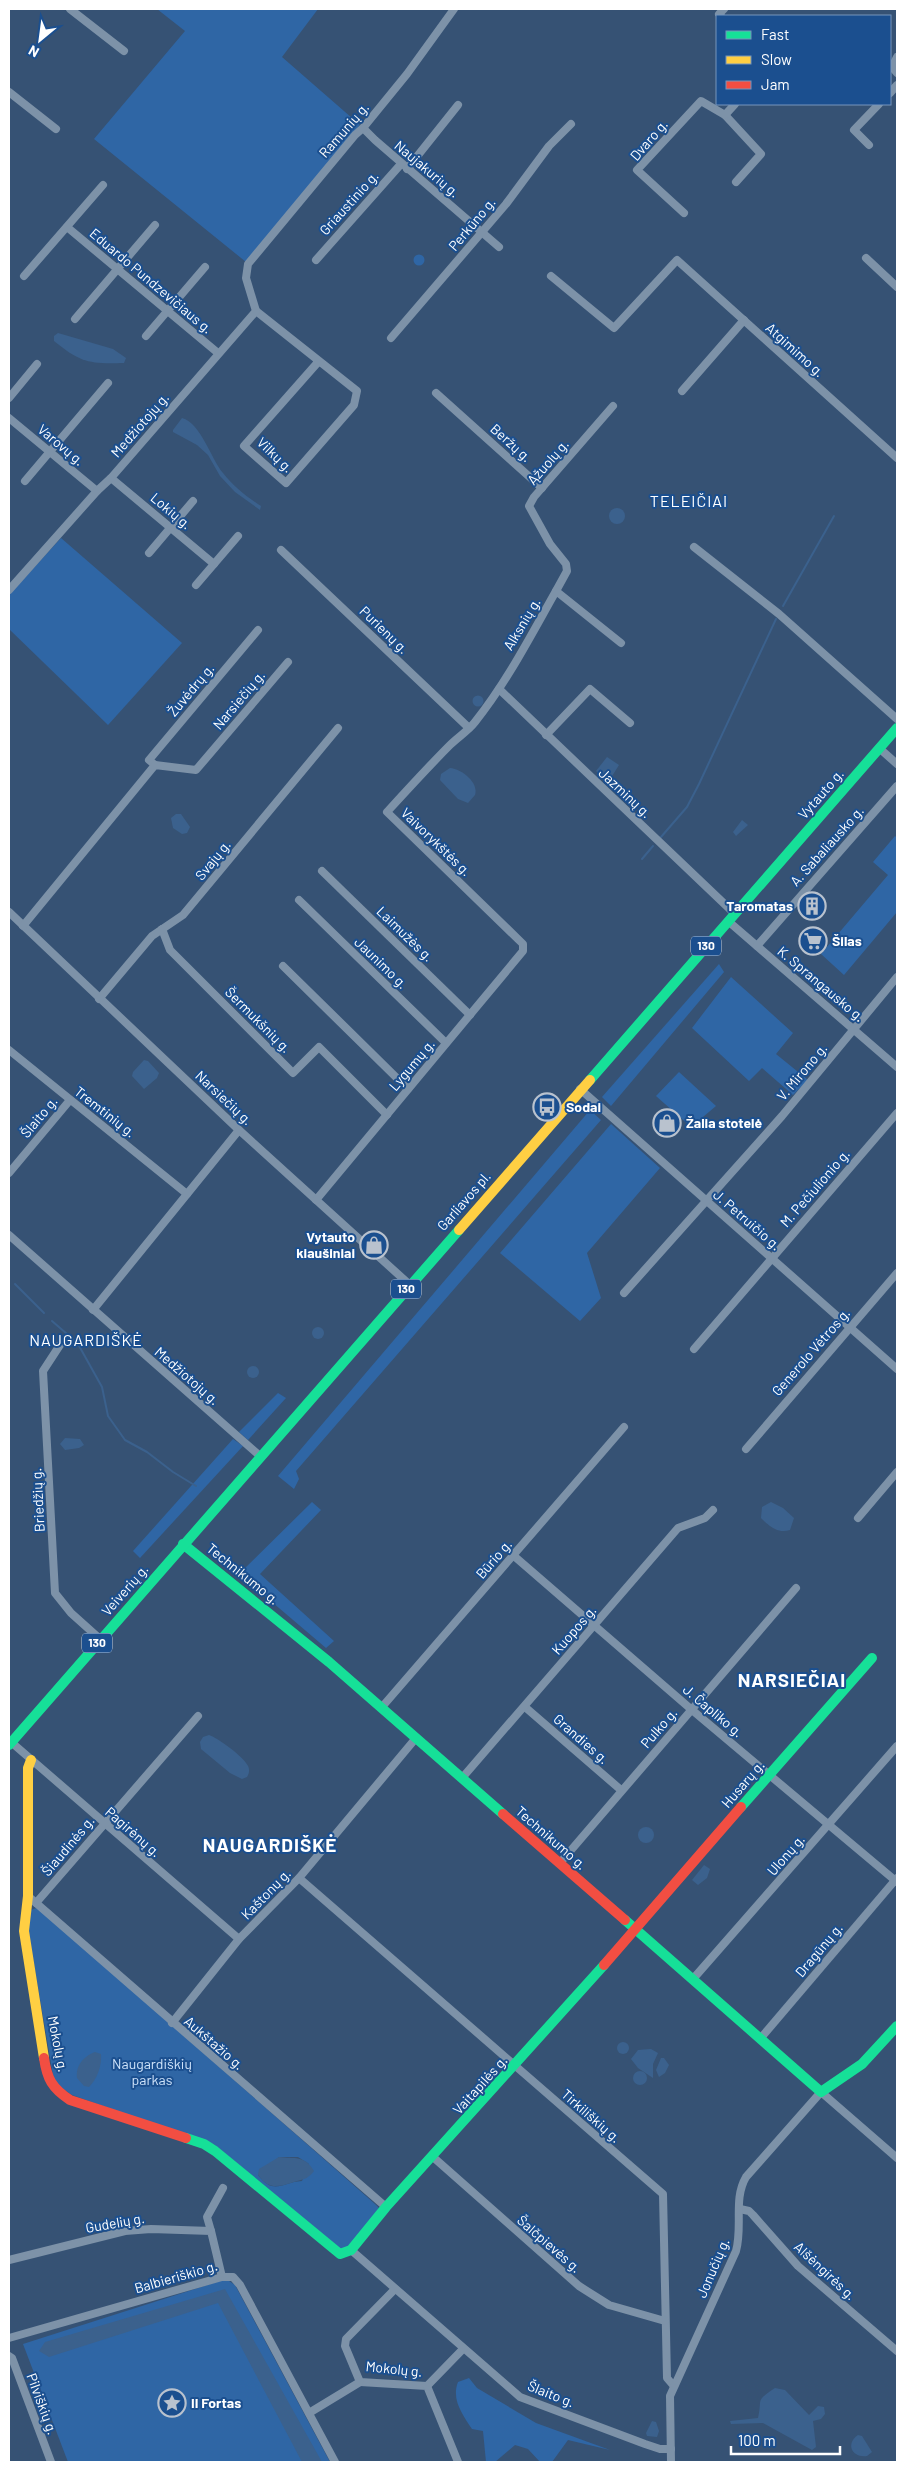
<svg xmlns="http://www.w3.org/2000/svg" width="906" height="2471" font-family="Barlow,sans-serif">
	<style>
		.green { fill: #2f66a5; fill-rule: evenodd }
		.water { fill: #3b618d }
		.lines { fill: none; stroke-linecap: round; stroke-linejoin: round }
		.stream { stroke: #3b618d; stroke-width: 2 }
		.street { stroke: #7d92a8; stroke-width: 8 }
		.fast { stroke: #16e098; stroke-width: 10 }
		.slow { stroke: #ffcf43; stroke-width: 10 }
		.jam { stroke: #f24e42; stroke-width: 10 }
		.labels { text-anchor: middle; stroke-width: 4; stroke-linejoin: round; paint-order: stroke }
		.shield { fill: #1b4f8f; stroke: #bbcadd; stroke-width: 1 }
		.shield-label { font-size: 12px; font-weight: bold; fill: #fff }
		.street-label { font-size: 14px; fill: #fff; stroke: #1b4f8f }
		.poi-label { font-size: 14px; font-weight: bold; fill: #fff; stroke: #1b4f8f; text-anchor: start }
		.park-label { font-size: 14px; fill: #cfe3fa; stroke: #1b4f8f }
		.quarter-label { font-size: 16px; letter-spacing: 1px; fill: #fff; stroke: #1b4f8f }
		.district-label { font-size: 19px; font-weight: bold; letter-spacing: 1px; fill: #fff; stroke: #1b4f8f }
	</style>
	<rect width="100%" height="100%" fill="#365274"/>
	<g class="green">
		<path d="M157,9H318L282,57L360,125L246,262L94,139L185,31Z"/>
		<circle cx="419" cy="260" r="5.5"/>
		<path d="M61,538L182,643L108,725L9,629V595Z"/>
		<path d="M895,836L897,838V912L844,975L821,954L888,875L873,862Z"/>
		<path d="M719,964L724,972L611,1106L602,1097Z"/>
		<path d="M731,977L793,1033L776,1054L808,1080L793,1095L762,1068L749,1081L692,1028Z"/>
		<path d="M679,1072L716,1106L691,1127L656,1096Z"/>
		<path d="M590,1110L601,1120L296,1471L299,1479L294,1489L278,1476Z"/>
		<path d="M611,1124L660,1168L587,1253L601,1298L580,1321L500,1253Z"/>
		<path d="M278,1393L286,1398L248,1440L239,1432Z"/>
		<path d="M233,1439L243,1446L140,1558L133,1551Z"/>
		<path d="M312,1502L321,1510L260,1574L334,1641L326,1648L239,1574Z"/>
		<path d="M36,1908L42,1911L375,2204L379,2208L348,2249L342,2250L215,2145L72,2095L56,2084L53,2075L28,1929L29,1911ZM279,2157H298L309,2164L302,2181C282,2182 274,2196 258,2175Z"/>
		<path d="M220,2281H229L235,2285L330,2462H68L23,2344Z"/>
		<path d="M469,2378L477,2388L536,2423L610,2450L568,2440L552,2462H540L528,2449L515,2445L495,2462H486L483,2431L472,2429C463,2415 451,2400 458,2382Z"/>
	</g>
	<g class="water">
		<path d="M58,333L113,349L126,358L124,363C90,364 81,363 54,341V336Z"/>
		<path d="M182,418C201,423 211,459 223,473C233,486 247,497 261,506L260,510L235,492L220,476L208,455L197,445L173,432V430Z"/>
		<circle cx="617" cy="516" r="8"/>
		<circle cx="478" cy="701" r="5.5"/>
		<path d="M607,757L619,765L609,781H605L596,771Z"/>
		<path d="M450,768C462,769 479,783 475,795L468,803L458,799L440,780L441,774Z"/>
		<path d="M176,814H181L190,827L187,833L182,834L173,828L171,818Z"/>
		<path d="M742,820L748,825L736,836L733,832Z"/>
		<path d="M144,1060L148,1061L159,1073L157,1078L144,1089L132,1076L133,1072Z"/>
		<circle cx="318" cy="1333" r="6"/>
		<circle cx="253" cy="1372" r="6"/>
		<path d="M65,1438L80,1439L84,1445L79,1448L65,1450L60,1444Z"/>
		<path d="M771,1502L783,1508L794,1518L790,1530C778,1534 769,1526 761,1518L762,1507Z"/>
		<path d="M209,1735C218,1738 244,1757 248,1766C250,1770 249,1774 247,1777L242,1779L230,1773L201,1749L200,1742L203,1737Z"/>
		<circle cx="646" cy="1835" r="8"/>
		<path d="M704,1865L710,1869L707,1878L698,1885L692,1880Z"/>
		<circle cx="623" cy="2048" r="6"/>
		<path d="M651,2049L658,2053L653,2064V2078L638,2068L631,2059L638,2050Z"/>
		<path d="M95,2052L101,2054C102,2066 97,2079 89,2087L84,2086L77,2078C75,2066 84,2056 95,2052Z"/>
		<path d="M661,2058H664L669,2065L665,2073L659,2077L656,2070Z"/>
		<circle cx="640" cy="2078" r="7"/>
		<path d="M279,2157C294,2159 305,2155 314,2171C307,2180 303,2179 294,2182C278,2187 269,2190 258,2175L259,2169Z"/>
		<path d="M225,2289L322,2462H302L218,2303L49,2357L39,2351L45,2342Z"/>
		<path d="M775,2388L785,2390L809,2415L818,2406L824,2407L825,2414L821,2419L813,2421L816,2447L812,2450L763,2423L731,2424L730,2421L758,2418C763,2398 754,2402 775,2388Z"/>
		<path d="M652,2421L656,2422L659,2431L657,2437L647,2436L646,2433Z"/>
		<path d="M858,2435L862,2436L872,2452L867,2456C852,2458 845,2444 858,2435Z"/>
	</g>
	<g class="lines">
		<g class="stream">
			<path d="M783,606L834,516"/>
			<path d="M661,837L687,807L699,784L776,619"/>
			<path d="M642,859L653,846"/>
			<path d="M15,1284L44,1313"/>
			<path d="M52,1321L67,1334"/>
			<path d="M71,1338L78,1344L102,1387L108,1416L125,1440L147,1452L173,1472L196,1486"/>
		</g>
		<g class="street">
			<path d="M70,9L124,51"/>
			<path d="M721,16L719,14L724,9"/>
			<path d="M897,57L892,67L897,73"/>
			<path d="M9,92L56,129"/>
			<path d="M890,93L897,85"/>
			<path d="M725,115L761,154L736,182"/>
			<path d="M363,128L375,140L499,247"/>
			<path d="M869,145L854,130L879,104"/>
			<path d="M407,169L458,105"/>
			<path d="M684,213L637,170L701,101L725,115L735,104"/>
			<path d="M67,227L218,353"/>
			<path d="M866,258L897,287"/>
			<path d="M316,260L401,164"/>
			<path d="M24,276L103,185"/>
			<path d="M551,276L614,328L677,260L897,458"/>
			<path d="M256,311L357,391L354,405L286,483L244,446L319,361"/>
			<path d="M75,319L155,225"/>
			<path d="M146,336L205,267"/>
			<path d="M391,338L506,204L549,146L571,124"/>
			<path d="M682,391L744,320"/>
			<path d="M436,393L542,488"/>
			<path d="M9,398L37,364"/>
			<path d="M9,418L97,491"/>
			<path d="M111,478L214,564"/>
			<path d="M25,481L108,383"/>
			<path d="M694,547L779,614L897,719"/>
			<path d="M281,550L469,728"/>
			<path d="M149,553L193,501"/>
			<path d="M196,585L238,536"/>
			<path d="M9,590L97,491L111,478L256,311L246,278L248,264L355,135L363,128L407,74L454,9"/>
			<path d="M556,591L567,571L566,564L550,544L529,506L534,497L613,406"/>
			<path d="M499,689L735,914"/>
			<path d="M546,735L590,689L630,723"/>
			<path d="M879,748L897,764"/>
			<path d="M155,765L149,760L258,630"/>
			<path d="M322,871L470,1015"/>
			<path d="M299,900L446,1043"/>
			<path d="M9,912L239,1130L410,1285"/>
			<path d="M728,921L897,1067"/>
			<path d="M23,926L155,765L196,770L288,662"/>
			<path d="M162,929L170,950L293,1073L319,1047L387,1115"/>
			<path d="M757,946L897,786"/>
			<path d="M283,966L408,1089"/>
			<path d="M99,999L152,936L183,915L338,728"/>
			<path d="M9,1050L187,1194"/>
			<path d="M580,1089L897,1369"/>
			<path d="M9,1173L70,1100"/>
			<path d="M316,1200L523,951V944L387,812C408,789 428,767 450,745C458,737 468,731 475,722C507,682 531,635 556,591L621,643"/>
			<path d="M9,1235L260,1456"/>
			<path d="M624,1293L782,1116L897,977"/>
			<path d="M93,1310L239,1130"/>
			<path d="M60,1345L43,1371L55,1593L71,1613L100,1639"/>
			<path d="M694,1349L897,1113"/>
			<path d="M746,1449L897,1273"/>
			<path d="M858,1518L897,1472"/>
			<path d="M514,1556L692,1710L897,1882"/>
			<path d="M382,1707L624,1427"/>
			<path d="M525,1707L621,1790"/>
			<path d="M11,1742L239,1939"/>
			<path d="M462,1778L678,1528L705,1518L713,1510"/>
			<path d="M560,1863L796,1588"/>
			<path d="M299,1878L663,2194L667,2378L673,2385"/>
			<path d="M28,1896L386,2207"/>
			<path d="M36,1903L198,1716"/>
			<path d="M693,1979L897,1746"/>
			<path d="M172,2023L239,1939L299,1878L416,1738"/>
			<path d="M760,2039L897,1878"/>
			<path d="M433,2157L579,2286L609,2305L665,2321"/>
			<path d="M740,2209L749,2211L753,2215L798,2266L897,2351"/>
			<path d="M211,2231L207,2217L223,2188"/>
			<path d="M351,2250L520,2397L645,2444L660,2449H671"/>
			<path d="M9,2260L125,2231L151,2229L211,2231L222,2277"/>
			<path d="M395,2289L346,2339L345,2346L360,2382L427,2386L458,2462"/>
			<path d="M9,2338L222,2277H233L240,2285L335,2462"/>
			<path d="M9,2356L12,2358L51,2462"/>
			<path d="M427,2386L463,2349"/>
			<path d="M309,2413L360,2382"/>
			<path d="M671,2462L670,2396L736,2251C743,2226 733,2199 746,2177L821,2092L897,2158"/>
		</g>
		<g class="fast">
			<path d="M590,1080L897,728"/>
			<path d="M183,1544L329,1662L503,1814"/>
			<path d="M9,1745L459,1230"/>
			<path d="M741,1807L872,1658"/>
			<path d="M625,1920L821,2092L862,2064L897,2026"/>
			<path d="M186,2138L204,2144L215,2151L340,2254L351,2250L386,2207L604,1965"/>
		</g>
		<g class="slow">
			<path d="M459,1230L590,1080"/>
			<path d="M31,1760L28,1768V1896L24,1931L44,2058"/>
		</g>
		<g class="jam">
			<path d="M503,1814L625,1920"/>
			<path d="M604,1965L741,1807"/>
			<path d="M44,2058C47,2079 52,2088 70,2100L186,2138"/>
		</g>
	</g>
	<defs>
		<g id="building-ring" transform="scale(1.4375)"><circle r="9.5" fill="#1b4f8f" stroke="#b9c2ce" stroke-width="1.5"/><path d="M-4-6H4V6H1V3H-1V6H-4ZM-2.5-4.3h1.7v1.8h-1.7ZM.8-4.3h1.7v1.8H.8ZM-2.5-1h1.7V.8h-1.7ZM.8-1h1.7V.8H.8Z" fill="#b9c2ce"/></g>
		<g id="supermarket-ring" transform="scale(1.4375)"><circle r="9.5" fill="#1b4f8f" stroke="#b9c2ce" stroke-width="1.5"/><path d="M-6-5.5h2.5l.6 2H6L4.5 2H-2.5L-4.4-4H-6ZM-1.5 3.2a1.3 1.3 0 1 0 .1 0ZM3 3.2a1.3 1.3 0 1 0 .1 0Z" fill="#b9c2ce"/></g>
		<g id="bus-ring" transform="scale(1.4375)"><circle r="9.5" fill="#1b4f8f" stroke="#b9c2ce" stroke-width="1.5"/><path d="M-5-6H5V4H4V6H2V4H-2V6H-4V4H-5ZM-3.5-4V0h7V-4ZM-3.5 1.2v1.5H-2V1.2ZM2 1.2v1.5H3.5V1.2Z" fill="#b9c2ce"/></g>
		<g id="shop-ring" transform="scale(1.4375)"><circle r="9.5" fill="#1b4f8f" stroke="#b9c2ce" stroke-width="1.5"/><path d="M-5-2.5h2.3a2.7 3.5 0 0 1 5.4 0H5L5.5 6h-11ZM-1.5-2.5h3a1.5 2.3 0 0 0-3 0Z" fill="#b9c2ce"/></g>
		<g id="sight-ring" transform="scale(1.4375)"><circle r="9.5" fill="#1b4f8f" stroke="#b9c2ce" stroke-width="1.5"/><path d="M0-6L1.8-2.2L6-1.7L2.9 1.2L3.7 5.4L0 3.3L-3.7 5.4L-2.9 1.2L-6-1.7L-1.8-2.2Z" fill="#b9c2ce"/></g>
	</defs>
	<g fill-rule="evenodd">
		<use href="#building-ring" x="812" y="906"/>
		<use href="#supermarket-ring" x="813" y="941"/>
		<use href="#bus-ring" x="547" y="1107"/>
		<use href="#shop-ring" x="667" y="1123"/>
		<use href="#shop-ring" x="374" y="1245"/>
		<use href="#sight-ring" x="172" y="2403"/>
	</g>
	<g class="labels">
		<g class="shield">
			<rect x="691" y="936.5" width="30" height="19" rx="4"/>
			<rect x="391" y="1279.5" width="30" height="19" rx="4"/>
			<rect x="82" y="1633.5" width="30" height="19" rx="4"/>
		</g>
		<g class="shield-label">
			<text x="706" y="950">130</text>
			<text x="406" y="1293">130</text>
			<text x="97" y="1647">130</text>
		</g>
		<g class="street-label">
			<text transform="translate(344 130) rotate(-49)" y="5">Ramunių g.</text>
			<text transform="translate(649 140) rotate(-49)" y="5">Dvaro g.</text>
			<text transform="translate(427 169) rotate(40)" y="5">Naujakurių g.</text>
			<text transform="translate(349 203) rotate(-48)" y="5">Griaustinio g.</text>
			<text transform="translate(472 224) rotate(-50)" y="5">Perkūno g.</text>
			<text transform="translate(151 281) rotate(40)" y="5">Eduardo Pundzevičiaus g.</text>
			<text transform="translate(795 350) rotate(42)" y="5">Atgimimo g.</text>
			<text transform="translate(140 425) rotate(-49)" y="5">Medžiotojų g.</text>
			<text transform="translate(511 443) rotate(42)" y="5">Beržų g.</text>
			<text transform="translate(61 445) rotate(40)" y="5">Varovų g.</text>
			<text transform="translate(275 455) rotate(44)" y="5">Vilkų g.</text>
			<text transform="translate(548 462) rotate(-49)" y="5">Ąžuolų g.</text>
			<text transform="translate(171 511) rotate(40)" y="5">Lokių g.</text>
			<text transform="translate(522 624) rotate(-59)" y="5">Alksnių g.</text>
			<text transform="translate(384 630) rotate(44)" y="5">Purienų g.</text>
			<text transform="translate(191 690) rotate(-50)" y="5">Žuvėdrų g.</text>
			<text transform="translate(239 700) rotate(-50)" y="5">Narsiečių g.</text>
			<text transform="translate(625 793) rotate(43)" y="5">Jazminų g.</text>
			<text transform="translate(821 794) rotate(-49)" y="5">Vytauto g.</text>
			<text transform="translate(436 842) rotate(44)" y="5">Vaivorykštės g.</text>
			<text transform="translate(827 846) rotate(-48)" y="5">A. Sabaliausko g.</text>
			<text transform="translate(213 860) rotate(-51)" y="5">Svajų g.</text>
			<text transform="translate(405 934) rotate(44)" y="5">Laimužės g.</text>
			<text transform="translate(381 963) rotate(44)" y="5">Jaunimo g.</text>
			<text transform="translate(821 984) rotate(40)" y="5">K. Sprangausko g.</text>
			<text transform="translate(258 1020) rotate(45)" y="5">Šermukšnių g.</text>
			<text transform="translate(412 1065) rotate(-50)" y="5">Lygumų g.</text>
			<text transform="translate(802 1072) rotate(-50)" y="5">V. Mirono g.</text>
			<text transform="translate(224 1098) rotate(43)" y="5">Narsiečių g.</text>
			<text transform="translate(105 1112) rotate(38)" y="5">Tremtinių g.</text>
			<text transform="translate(39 1117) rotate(-50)" y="5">Šlaito g.</text>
			<text transform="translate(815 1188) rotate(-49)" y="5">M. Pečiulionio g.</text>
			<text transform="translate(464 1201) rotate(-49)" y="5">Garliavos pl.</text>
			<text transform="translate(747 1220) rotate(41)" y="5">J. Petruičio g.</text>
			<text transform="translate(811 1352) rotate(-49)" y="5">Generolo Vėtros g.</text>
			<text transform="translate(187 1376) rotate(41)" y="5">Medžiotojų g.</text>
			<text transform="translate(38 1500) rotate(-93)" y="5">Briedžių g.</text>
			<text transform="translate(494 1559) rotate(-49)" y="5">Būrio g.</text>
			<text transform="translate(243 1574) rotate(39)" y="5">Technikumo g.</text>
			<text transform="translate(125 1590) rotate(-49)" y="5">Veiverių g.</text>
			<text transform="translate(574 1630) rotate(-49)" y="5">Kuopos g.</text>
			<text transform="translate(713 1711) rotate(40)" y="5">J. Čapliko g.</text>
			<text transform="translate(659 1728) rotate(-49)" y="5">Pulko g.</text>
			<text transform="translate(581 1739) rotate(41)" y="5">Grandies g.</text>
			<text transform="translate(743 1784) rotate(-49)" y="5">Husarų g.</text>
			<text transform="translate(133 1832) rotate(41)" y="5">Pagirėnų g.</text>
			<text transform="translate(551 1838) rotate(41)" y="5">Technikumo g.</text>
			<text transform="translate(68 1846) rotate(-50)" y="5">Šiaudinės g.</text>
			<text transform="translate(786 1855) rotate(-49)" y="5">Ulonų g.</text>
			<text transform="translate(266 1894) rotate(-46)" y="5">Kaštonų g.</text>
			<text transform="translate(819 1950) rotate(-50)" y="5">Dragūnų g.</text>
			<text transform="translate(214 2043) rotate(41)" y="5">Aukštažio g.</text>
			<text transform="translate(58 2044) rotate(79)" y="5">Mokolų g.</text>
			<text transform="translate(480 2085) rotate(-48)" y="5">Vaitapilės g.</text>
			<text transform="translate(591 2116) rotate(41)" y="5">Tirkiliškių g.</text>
			<text transform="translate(115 2223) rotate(-10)" y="5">Gudelių g.</text>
			<text transform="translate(549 2244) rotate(41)" y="5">Šalčpievės g.</text>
			<text transform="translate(713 2268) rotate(-67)" y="5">Jonučių g.</text>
			<text transform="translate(825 2271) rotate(43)" y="5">Alšėngirės g.</text>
			<text transform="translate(176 2277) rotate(-16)" y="5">Balbieriškio g.</text>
			<text transform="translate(394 2369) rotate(6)" y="5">Mokolų g.</text>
			<text transform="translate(551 2394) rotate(22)" y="5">Šlaito g.</text>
			<text transform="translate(42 2404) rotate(70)" y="5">Pilviškių g.</text>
		</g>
		<g class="poi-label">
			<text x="793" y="911" text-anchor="end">Taromatas</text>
			<text x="832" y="946">Šilas</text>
			<text x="566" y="1112">Sodai</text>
			<text x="686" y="1128">Žalia stotelė</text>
			<text x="355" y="1242" text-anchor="end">Vytauto<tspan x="355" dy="16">kiaušiniai</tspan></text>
			<text x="191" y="2408">II Fortas</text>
		</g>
		<g class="park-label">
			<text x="152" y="2069">Naugardiškių<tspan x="152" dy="16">parkas</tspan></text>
		</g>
		<g class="quarter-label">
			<text x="689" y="507">TELEIČIAI</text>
			<text x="86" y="1346">NAUGARDIŠKĖ</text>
		</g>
		<g class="district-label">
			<text x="792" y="1687">NARSIEČIAI</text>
			<text x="270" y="1852">NAUGARDIŠKĖ</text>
		</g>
	</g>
	<rect width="906" height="2471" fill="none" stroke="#ffffff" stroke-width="20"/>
	<rect x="716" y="15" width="175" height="90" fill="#1b4f8f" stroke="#7695bc"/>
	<rect x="726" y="31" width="25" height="8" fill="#16e098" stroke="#7695bc"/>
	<text x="761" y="40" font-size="15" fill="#ffffff">Fast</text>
	<rect x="726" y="56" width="25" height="8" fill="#ffcf43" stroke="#7695bc"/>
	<text x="761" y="65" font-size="15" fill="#ffffff">Slow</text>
	<rect x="726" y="81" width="25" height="8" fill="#f24e42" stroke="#7695bc"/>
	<text x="761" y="90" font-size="15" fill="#ffffff">Jam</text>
	<g transform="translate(40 40) rotate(209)" stroke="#1b4f8f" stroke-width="4" paint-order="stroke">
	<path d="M0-4L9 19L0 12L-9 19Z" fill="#ffffff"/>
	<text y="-8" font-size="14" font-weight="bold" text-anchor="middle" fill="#ffffff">N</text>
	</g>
	<path d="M731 2446v8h109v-8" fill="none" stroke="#ffffff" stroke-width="2.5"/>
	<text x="738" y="2446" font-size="15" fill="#ffffff" stroke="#1b4f8f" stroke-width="4" paint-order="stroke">100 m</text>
</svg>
